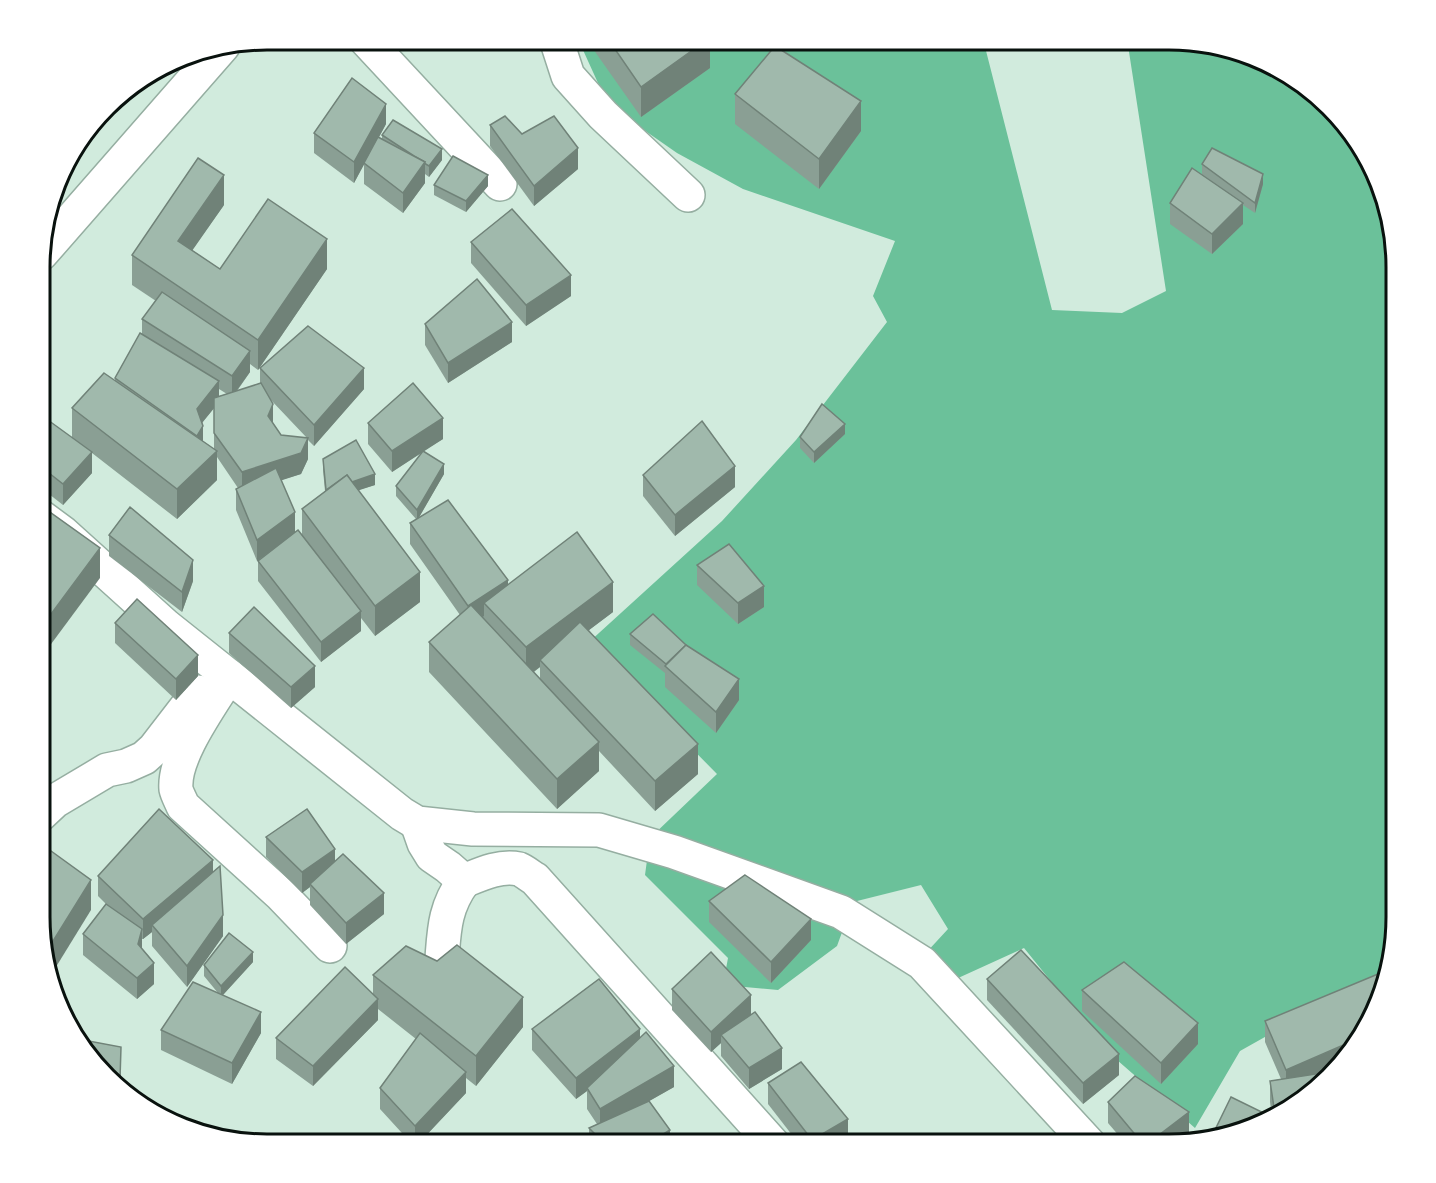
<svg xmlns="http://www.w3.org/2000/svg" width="1436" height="1183" font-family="'DM Sans',sans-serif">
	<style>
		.forest { fill: #6bc19a }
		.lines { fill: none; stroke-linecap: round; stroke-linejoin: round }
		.street-casing { stroke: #95aea1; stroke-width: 36 }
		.highway-casing { stroke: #95aea1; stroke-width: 36 }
		.street { stroke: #fff; stroke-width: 33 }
		.highway { stroke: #fff; stroke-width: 33 }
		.wall { fill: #8a9f94; fill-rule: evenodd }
		.shaded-wall { fill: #708278 }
		.building { fill: #a0b9ac; stroke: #708278; stroke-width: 1.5 }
		.rim { fill: none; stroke: #09120e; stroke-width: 3 }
	</style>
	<rect width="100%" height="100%" fill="#d1ebdd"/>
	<path class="forest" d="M578,39H983L1052,310L1122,313L1166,291L1127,39H1184L1257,56L1330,105L1380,179L1397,266L1396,932L1384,984L1352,988L1240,1051L1195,1128L1109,1053L1024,948L956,979L924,955L948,929L921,885L853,902L837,946L778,990L723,985L728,958L645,875L650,838L717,774L588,643L722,521L796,440L887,322L873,296L895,241L743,189L677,153L608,105Z"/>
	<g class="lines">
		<g class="street-casing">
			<g id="street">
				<path d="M365,39L500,184"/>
				<path d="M556,39L568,76L603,115L688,195"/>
				<path d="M40,516L63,533L166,626L402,814L417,823L473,829L599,830L674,852L841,912L922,963L1089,1144"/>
				<path d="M229,676C212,704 173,756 176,789C177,794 181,801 183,806L281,895L330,946"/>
				<path d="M40,815L55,801L107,770L126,766L144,758L154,749L198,692"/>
				<path d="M417,823L424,843L432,856L448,867L464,881C481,874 500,865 519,869C524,871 530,876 535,879L773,1144"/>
				<path d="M440,978C445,941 440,913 464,881"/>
			</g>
		</g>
		<g class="highway-casing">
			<path id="highway" d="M41,254L223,46"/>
		</g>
		<use href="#street" class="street"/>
		<use href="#highway" class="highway"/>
	</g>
	<g class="wall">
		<path d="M591,39H710V68L641,117L591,46Z"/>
		<path d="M735,94L861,131L819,189L735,124Z"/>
		<path d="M386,124L379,137L382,139V135L442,160L429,177L425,174V183L403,213L364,184V164L354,183L314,153V133Z"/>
		<path d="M490,125L522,134L578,169L534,206L490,146Z"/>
		<path d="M1202,164L1263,184L1255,213L1243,205V224L1212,254L1170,224V203L1202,174Z"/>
		<path d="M434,185L488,186L466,212L434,195Z"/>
		<path d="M224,205L192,250L220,269H327L258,370L250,364V372L237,391L260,384V368L364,389L314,446L308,440V459L301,474L281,480L295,532L302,534V509L325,491L323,470V459L375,485L358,490L420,602L375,636L361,618V631L321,662L258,581V561L282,542L257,561L236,510V489L238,488L217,457V480L177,519L92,453V473L63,505L40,487L41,415L72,438V408L115,380V378L142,334V319L156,301L132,285V255ZM219,389L227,394L219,396ZM270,399L307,438L281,435L273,423ZM214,408V449L203,441L202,423Z"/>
		<path d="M471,242L571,296L526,326L471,263Z"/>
		<path d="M425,324L512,342L448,383L425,345Z"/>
		<path d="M368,423L443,439L423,451L444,474L419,517L508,585L613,612L589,630L698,774L655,811L599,751V771L557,809L429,672V642L460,615L410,544V523L416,519L396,496V486L422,452L392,472L368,444ZM540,667V679L534,672Z"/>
		<path d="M845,434L814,463L800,448V437Z"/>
		<path d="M643,475L735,487L675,536L643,496Z"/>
		<path d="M109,535L193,581L182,612L109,556Z"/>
		<path d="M697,565L764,607L738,624L697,585Z"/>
		<path d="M115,623L198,676L176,700L115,643Z"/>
		<path d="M229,633L315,687L291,708L229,653Z"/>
		<path d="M630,634L739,700L716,733L665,687V673L630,645Z"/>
		<path d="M266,837L335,862L384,914L346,944L310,905V887L302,893L266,857Z"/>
		<path d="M213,872L223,936L187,987L152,946V932L143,939H142V949L154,984L137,999L83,955V934L106,904L98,896V876Z"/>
		<path d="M709,901L811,940L771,983L709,922Z"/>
		<path d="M253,962L223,995L261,1033L232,1084L161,1050V1030L218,993L204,976V965Z"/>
		<path d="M373,975L523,1027L476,1086L466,1078V1093L418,1144H412L380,1109V1088L416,1039L378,1009V1020L313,1086L276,1059V1038L373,994Z"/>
		<path d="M987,979L1119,1075L1083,1104L987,1000Z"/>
		<path d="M672,989L751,1015L782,1069L749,1089L721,1056V1043L711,1052L672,1010Z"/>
		<path d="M1082,990L1198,1044L1161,1084L1082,1011Z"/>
		<path d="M1265,1021L1329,1072L1331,1077L1272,1116L1270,1102V1081L1281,1079L1265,1042Z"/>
		<path d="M532,1029L640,1038L674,1087L649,1101L670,1144H589V1128L597,1124L587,1109V1091L576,1099L532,1050Z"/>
		<path d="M121,1068V1088L106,1078Z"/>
		<path d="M768,1083L848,1140L842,1144H799L768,1104Z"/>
		<path d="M1108,1102L1189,1133L1176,1143L1170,1144H1126L1108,1123Z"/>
	</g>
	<g class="shaded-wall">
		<path d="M708,39H710V68L641,117V87Z"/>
		<path d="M861,101V131L819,189V159Z"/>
		<path d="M386,104V124L354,183V162Z"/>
		<path d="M578,148V169L534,206V186Z"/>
		<path d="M442,149V160L429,177V166Z"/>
		<path d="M425,162V183L403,213V193Z"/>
		<path d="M1263,174V184L1255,213V203Z"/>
		<path d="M224,175V205L178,271V241Z"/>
		<path d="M488,175V186L466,212V201Z"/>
		<path d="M1243,203V224L1212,254V234Z"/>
		<path d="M327,239V269L258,370V340Z"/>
		<path d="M571,275V296L526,326V305Z"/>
		<path d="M512,322V342L448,383V363Z"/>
		<path d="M250,351V372L232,397V376Z"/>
		<path d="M364,368V389L314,446V425Z"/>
		<path d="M219,381V402L197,429V409Z"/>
		<path d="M273,404V424L268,416Z"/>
		<path d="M443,418V439L392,472V451Z"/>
		<path d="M845,424V434L814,463V452Z"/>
		<path d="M203,426V446L197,436Z"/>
		<path d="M308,438V459L301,474L242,493V472Z"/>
		<path d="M217,451V480L177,519V489Z"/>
		<path d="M92,452V473L63,505V484Z"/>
		<path d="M444,464V474L417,521V510Z"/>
		<path d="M735,466V487L675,536V515Z"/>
		<path d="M375,474V485L326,501V490Z"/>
		<path d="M295,512V533L257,561V540Z"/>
		<path d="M100,548V578L40,659V629Z"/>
		<path d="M193,560V581L182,612V592Z"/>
		<path d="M420,572V602L375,636V606Z"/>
		<path d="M508,580V600L484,603V616L468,626V606Z"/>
		<path d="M613,582V612L544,664L540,660V667L526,677V647Z"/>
		<path d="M764,586V607L738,624V603Z"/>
		<path d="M361,611V631L321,662V642Z"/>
		<path d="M198,655V676L176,700V679Z"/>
		<path d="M315,666V687L291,708V687Z"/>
		<path d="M739,679V700L716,733V712Z"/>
		<path d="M599,742V771L557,809V779Z"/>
		<path d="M698,744V774L655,811V781Z"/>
		<path d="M335,849V870L310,884V887L302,893V872Z"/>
		<path d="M213,860V881L152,925V932L143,939V919Z"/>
		<path d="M91,880V910L51,975L45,954Z"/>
		<path d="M384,893V914L346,944V923Z"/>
		<path d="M223,915V936L187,987V966Z"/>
		<path d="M811,919V940L771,983V962Z"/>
		<path d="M142,929V950L138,944Z"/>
		<path d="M253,952V962L221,997V986Z"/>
		<path d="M154,963V984L137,999V978Z"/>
		<path d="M751,995V1016L721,1035V1043L711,1052V1032Z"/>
		<path d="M523,997V1027L476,1086V1056Z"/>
		<path d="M378,999V1020L313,1086V1066Z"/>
		<path d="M261,1012V1033L232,1084V1063Z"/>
		<path d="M1198,1023V1044L1161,1084V1063Z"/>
		<path d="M640,1029V1049L587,1088V1091L576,1099V1078Z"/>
		<path d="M1355,1040L1336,1069L1286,1090V1070Z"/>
		<path d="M782,1048V1069L749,1089V1068Z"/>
		<path d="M1119,1054V1075L1083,1104V1083Z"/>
		<path d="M674,1066V1087L600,1129V1109Z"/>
		<path d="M466,1072V1093L418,1144H415V1126Z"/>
		<path d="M1189,1112V1133L1176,1143L1170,1144H1147Z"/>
		<path d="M848,1119V1140L842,1144H812V1140Z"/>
		<path d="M670,1130V1144H647Z"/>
	</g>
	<g class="building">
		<path d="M608,39H708L641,87Z"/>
		<path d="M775,46L861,101L819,159L735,94Z"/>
		<path d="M352,78L386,104L354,162L314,133Z"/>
		<path d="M505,116L522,134L554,116L578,148L534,186L490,125Z"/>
		<path d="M393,120L442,149L429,166L424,163L425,162L414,156L382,135Z"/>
		<path d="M378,137L425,162L403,193L364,163Z"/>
		<path d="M1212,148L1263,174L1255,203L1202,164Z"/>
		<path d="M453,156L488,175L466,201L434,185Z"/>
		<path d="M198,158L224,175L178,241L220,269L268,199L327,239L258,340L132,255Z"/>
		<path d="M1192,168L1243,203L1212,234L1170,203Z"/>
		<path d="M512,209L571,275L526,305L471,242Z"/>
		<path d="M477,279L512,322L448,363L425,324Z"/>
		<path d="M162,292L250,351L232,376L142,319Z"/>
		<path d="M308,326L364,368L314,425L260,368Z"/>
		<path d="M140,333L219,381L197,409L203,426L197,436L115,378Z"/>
		<path d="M104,373L217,451L177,489L72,408Z"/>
		<path d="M261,383L273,404L268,416L281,435L308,438L301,453L242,472L214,433V398Z"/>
		<path d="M413,383L443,418L392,451L368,423Z"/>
		<path d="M822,404L845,424L814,452L800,437Z"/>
		<path d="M41,415L92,452L63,484L40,466Z"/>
		<path d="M702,421L735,466L675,515L643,475Z"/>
		<path d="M356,440L375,474L352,482L347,475L326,490L323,459Z"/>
		<path d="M423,451L444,464L417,510L396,486Z"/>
		<path d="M276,468L295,512L257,540L236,489Z"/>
		<path d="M347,475L420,572L375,606L302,509Z"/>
		<path d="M448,500L508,580L468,606L410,523Z"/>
		<path d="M40,505L100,548L40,629Z"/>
		<path d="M130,507L193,560L182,592L109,535Z"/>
		<path d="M298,530L361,611L321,642L258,561Z"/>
		<path d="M577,532L613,582L526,647L484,603Z"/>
		<path d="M729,544L764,586L738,603L697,565Z"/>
		<path d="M137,599L198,655L176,679L115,623Z"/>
		<path d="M471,605L599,742L557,779L429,642Z"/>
		<path d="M254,607L315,666L291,687L229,633Z"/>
		<path d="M653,614L686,645L666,664L630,634Z"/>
		<path d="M580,622L698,744L655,781L540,660Z"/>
		<path d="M686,645L739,679L716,712L665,666Z"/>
		<path d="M159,809L213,860L143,919L98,876Z"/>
		<path d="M307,809L335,849L302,872L266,837Z"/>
		<path d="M40,843L91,880L45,954L40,932Z"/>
		<path d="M343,854L384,893L346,923L310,884Z"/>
		<path d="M220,866L223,915L187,966L152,925Z"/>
		<path d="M745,875L811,919L771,962L709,901Z"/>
		<path d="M106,904L142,929L138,944L154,963L137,978L83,934Z"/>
		<path d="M229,933L253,952L221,986L204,965Z"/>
		<path d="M457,945L523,997L476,1056L373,975L406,946L437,961Z"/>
		<path d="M1021,950L1119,1054L1083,1083L987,979Z"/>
		<path d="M711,952L751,995L711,1032L672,989Z"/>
		<path d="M1124,962L1198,1023L1161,1063L1082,990Z"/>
		<path d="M345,967L378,999L313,1066L276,1038Z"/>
		<path d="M1378,974L1384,986L1380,1004L1355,1040L1286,1070L1265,1021Z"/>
		<path d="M599,979L640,1029L576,1078L532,1029Z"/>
		<path d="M193,982L261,1012L232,1063L161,1030Z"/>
		<path d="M755,1012L782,1048L749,1068L721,1035Z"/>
		<path d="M646,1032L674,1066L600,1109L587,1088Z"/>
		<path d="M420,1033L466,1072L415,1126L380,1088Z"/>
		<path d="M78,1039L121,1047L120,1079L106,1078Z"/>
		<path d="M801,1062L848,1119L812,1140L768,1083Z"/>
		<path d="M1335,1071L1331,1077L1275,1114L1270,1081Z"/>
		<path d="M1135,1076L1189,1112L1147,1144H1143L1108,1102Z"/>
		<path d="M1231,1097L1272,1117L1257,1127L1212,1136Z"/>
		<path d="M649,1101L670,1130L647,1144H605L589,1128Z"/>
		<path d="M684,1138L689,1144H676Z"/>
	</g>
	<path d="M0 0H1436V1183H0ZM267 50H1169A217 217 0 0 1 1386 267V917A217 217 0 0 1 1169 1134H267A217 217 0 0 1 50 917V267A217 217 0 0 1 267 50Z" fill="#fff" fill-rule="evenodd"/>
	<path class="rim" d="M267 50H1169A217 217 0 0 1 1386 267V917A217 217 0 0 1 1169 1134H267A217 217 0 0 1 50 917V267A217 217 0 0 1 267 50Z"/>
</svg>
